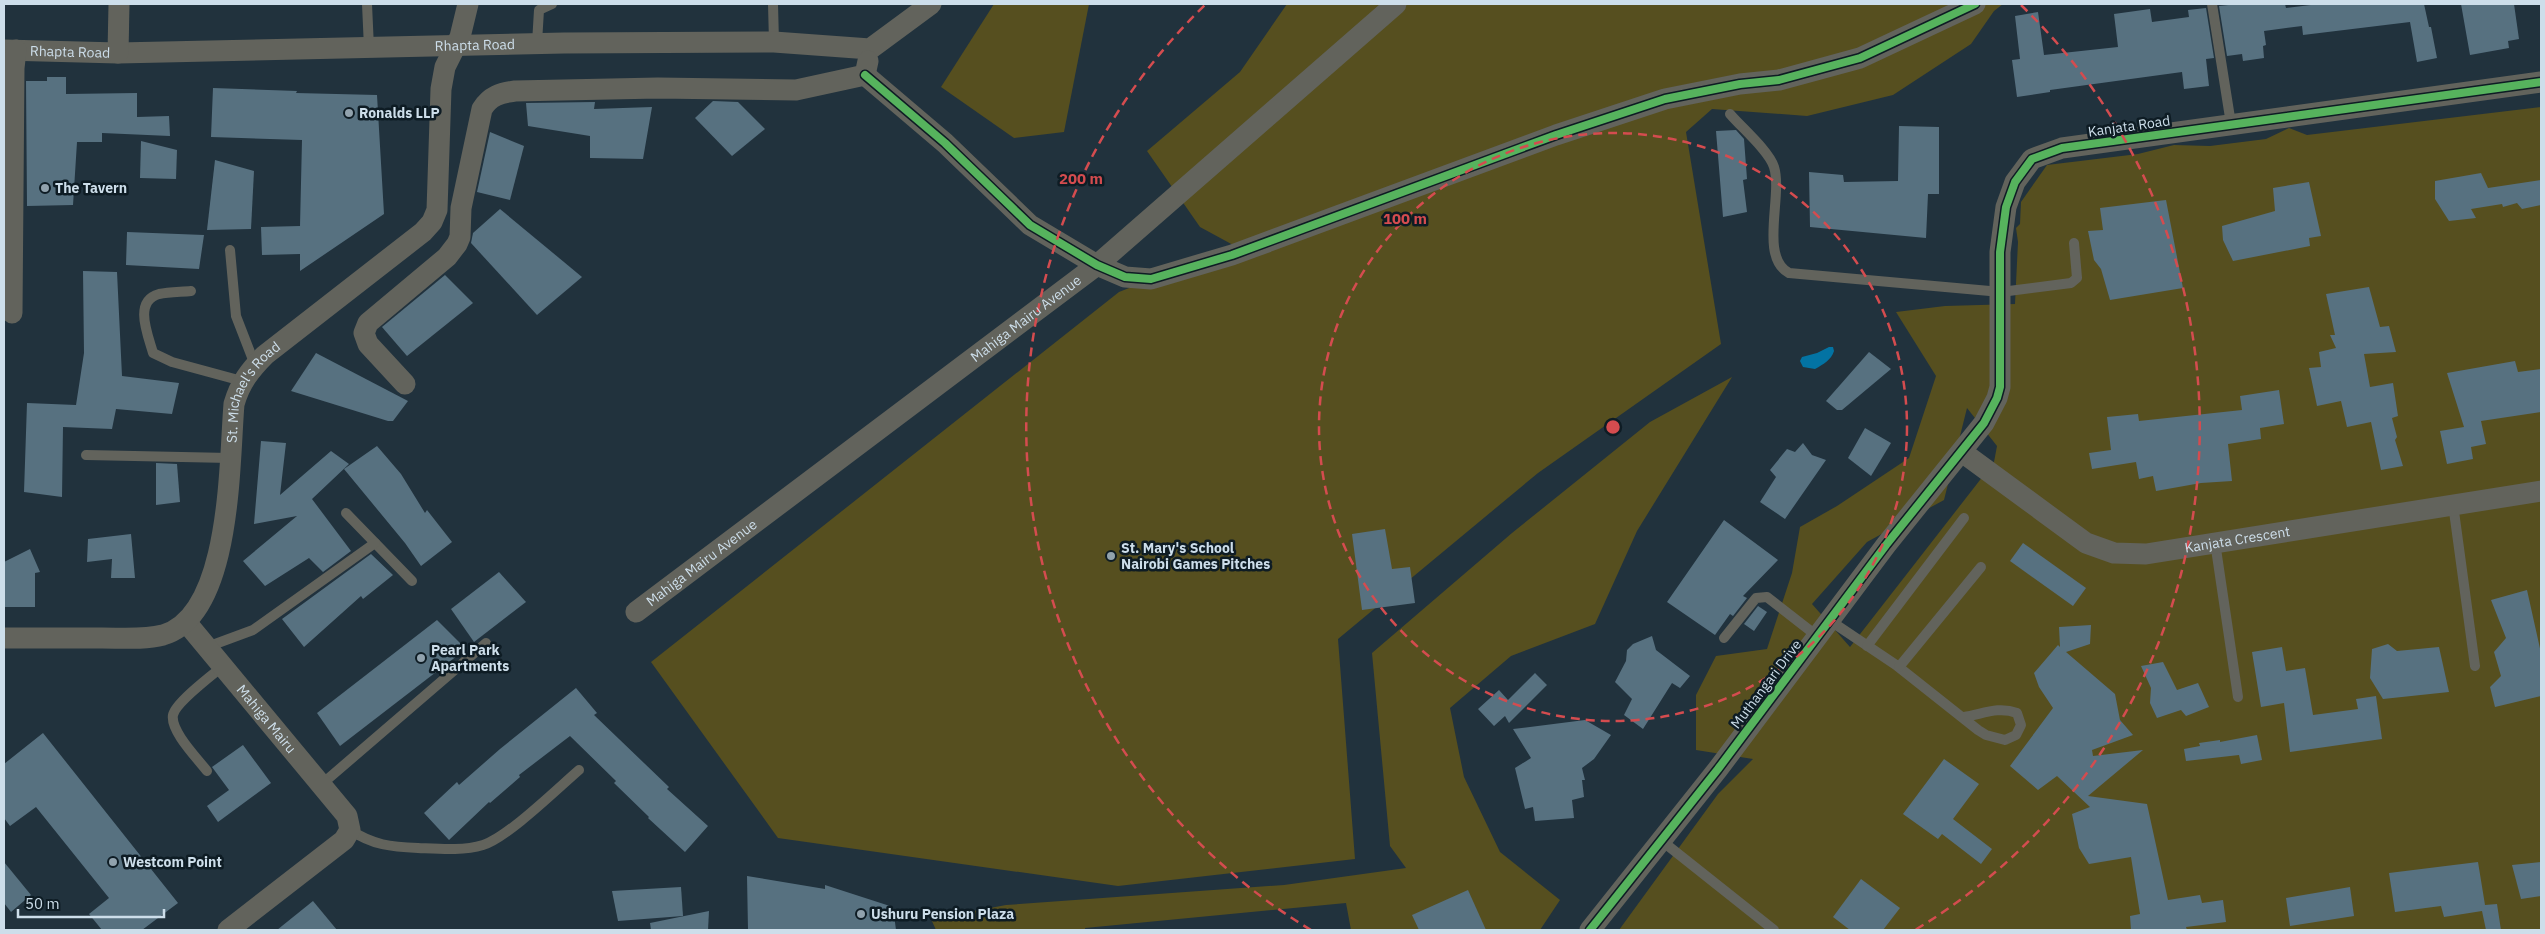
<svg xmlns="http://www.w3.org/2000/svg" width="2545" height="934" font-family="'IBM Plex Sans',sans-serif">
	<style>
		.green { fill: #564f1f; fill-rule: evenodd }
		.water { fill: #0373a3 }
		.building { fill: #577180 }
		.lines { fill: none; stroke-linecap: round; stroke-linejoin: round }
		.service { stroke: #62635c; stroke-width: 10 }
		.minor { stroke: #62635c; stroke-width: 21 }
		.cycleway-casing { stroke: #0e1c24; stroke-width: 11 }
		.cycleway { stroke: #56b35d; stroke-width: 8 }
		.ring { fill: none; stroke: #d44c4f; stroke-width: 2.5; stroke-dasharray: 9 6 }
		.poi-dot { fill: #91a2ad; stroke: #0e1c24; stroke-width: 2 }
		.labels { text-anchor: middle; stroke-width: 5; stroke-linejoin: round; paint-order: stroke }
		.street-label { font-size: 14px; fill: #cddeea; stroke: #0e1c24 }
		.poi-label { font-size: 14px; font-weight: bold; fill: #cddeea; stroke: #0e1c24; text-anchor: start }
		.centre { fill: #d44c4f; stroke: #0e1c24; stroke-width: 2.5 }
		.ring-label { font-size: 15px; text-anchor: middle; font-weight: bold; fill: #d44c4f; stroke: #0e1c24; stroke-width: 5; stroke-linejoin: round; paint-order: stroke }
	</style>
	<rect width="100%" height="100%" fill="#21323d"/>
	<g class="green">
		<path d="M994,4H1089L1064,132L1014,138L941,87Z"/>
		<path d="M1287,4H2003L1994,11L1971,44L1893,95L1807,116L1712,109L1686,132L1721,344L1538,473L1338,639L1355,859L1118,886L778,838L651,662L1119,292L1235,246L1200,227L1147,151L1240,72Z"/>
		<path d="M2541,107V930H1619L1718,794L1753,759L1696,750V695L1716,656L1767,649L1792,573L1800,527L1837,506L1909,458L1936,376L1896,312L1945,306L2015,304L2018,242L2016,228L2020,224L2021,202L2047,165L2138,154L2174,145L2210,146L2266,139L2289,128L2307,135ZM1967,408L1997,446L1994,462L1850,647L1812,604L1867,542L1944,500Z"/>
		<path d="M1732,377L1637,531L1595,624L1511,656L1450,708L1464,777L1500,852L1560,900L1540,930H1351L1346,903L1085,928V930H936L931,919L1006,905L1284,885L1406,868L1390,846L1372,653L1512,533L1650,422Z"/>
	</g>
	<path class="water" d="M1829,347H1833L1834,351C1831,360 1824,364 1815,369L1803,367L1800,361L1802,357L1817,353Z"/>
	<g class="building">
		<path d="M2238,4H2285L2286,8L2319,4H2424L2429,27H2431L2437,58L2417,62L2410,22L2303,35L2302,26L2264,31L2266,45L2263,46L2264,58L2243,61L2242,54L2227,56L2219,6Z"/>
		<path d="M2461,4H2514L2519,39L2508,41L2509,48L2470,55Z"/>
		<path d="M2206,8L2214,58L2206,59L2209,86L2184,89L2182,72L2050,90V92L2017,97L2012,60L2020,59L2015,16L2038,12L2044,55L2118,47L2114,14L2150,9L2152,22L2189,17L2188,10Z"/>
		<path d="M47,77H66V94L137,93V117L169,116L170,136L102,133V142H77L73,205L27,206L26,81H47Z"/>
		<path d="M213,88L297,91L296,93L377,95L384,214L300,271V254L262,255L261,227L300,226L302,140L211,137Z"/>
		<path d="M713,101L738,102L765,129L732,156L695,118Z"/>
		<path d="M595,102L594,109L652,107L643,159L590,158V136L528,126L526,103Z"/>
		<path d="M1899,126L1939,127V194H1928L1926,238L1810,227L1809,172L1843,175L1844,182L1898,181Z"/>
		<path d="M1736,130L1744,139L1747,179L1743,180L1747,212L1723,217L1716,131Z"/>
		<path d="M490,132L524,146L510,200L477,192Z"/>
		<path d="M141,141L177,150L176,179L140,178Z"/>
		<path d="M215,160L254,171L251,229L207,230Z"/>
		<path d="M2481,173L2488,188L2541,180V205L2522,209L2517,203L2503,207L2502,204L2471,209L2476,218L2449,221L2435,199V181Z"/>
		<path d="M2309,182L2321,236L2309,238L2310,246L2233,261L2223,240L2222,226L2275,211L2273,188Z"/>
		<path d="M2166,200L2183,288L2110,300L2101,269L2094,260L2088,231L2103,230L2100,208Z"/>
		<path d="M500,209L582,277L537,315L471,243L473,233Z"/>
		<path d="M127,232L204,235L199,269L126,265Z"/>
		<path d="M83,271L117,272L122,376L179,383L172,414L116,409L112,429L63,427L62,497L24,492L27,403L76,405L84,353Z"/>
		<path d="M445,275L473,303L407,356L382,327Z"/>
		<path d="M2369,287L2380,327L2389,326L2396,352L2364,354L2370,387L2393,383L2398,416L2392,418L2397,437L2395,440L2403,466L2381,470L2371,422L2347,427L2341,401L2317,406L2309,368L2321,367L2319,352L2336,348L2330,335H2335L2326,294Z"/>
		<path d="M1869,352L1891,369L1842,410H1837L1826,401Z"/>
		<path d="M316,353L408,401L393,421H388L291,391Z"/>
		<path d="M2515,361L2518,372L2541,369V412L2481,421L2486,444L2471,447L2473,459L2447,464L2440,431L2464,427L2447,373Z"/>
		<path d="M2279,390L2284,424L2260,428L2261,439L2228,444L2232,481L2201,483L2156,491L2153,476L2139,479L2136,462L2092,469L2089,453L2111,450L2107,417L2138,414L2139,421L2242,410L2240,396Z"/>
		<path d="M1865,428L1891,443L1871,476L1848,458Z"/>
		<path d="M261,441L286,443L280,495L331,451L349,464L312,499L351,551L323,572L309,558L265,586L243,561L297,516L254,524Z"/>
		<path d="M1803,443L1812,455L1826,460L1785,519L1760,502L1776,477L1770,470L1787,449L1795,452Z"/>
		<path d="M377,446L401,474L425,513L427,510L452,542L421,566L405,543L344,469Z"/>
		<path d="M156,463L177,464L180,502L156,505Z"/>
		<path d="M1724,520L1778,560L1743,596L1747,598L1733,616L1730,614L1715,635L1667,602Z"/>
		<path d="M1385,529L1392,569L1410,567L1415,603L1362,610L1352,534Z"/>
		<path d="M131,534L135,578H111L112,559L87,562L88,539Z"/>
		<path d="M2023,543L2086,588L2073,606L2010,561Z"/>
		<path d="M30,549L40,572L35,573V607H4V562Z"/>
		<path d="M371,554L393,575L363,599L361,596L304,647L282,619Z"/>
		<path d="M499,572L526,602L474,642L451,609Z"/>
		<path d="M2527,590L2541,653V696L2495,707L2490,687L2501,676L2494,652L2506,638L2491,600Z"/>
		<path d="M1758,606L1767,612L1754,631L1744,624Z"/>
		<path d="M437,620L466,649L340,746L317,713Z"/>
		<path d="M2091,625L2090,644L2066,652L2115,694L2120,720L2133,735L2092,750L2093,756L2143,750L2088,796L2147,804L2168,900L2200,895L2202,903L2223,900L2226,922L2186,927L2187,930H2131L2130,916L2140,914L2131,857L2089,864L2079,848L2072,814L2090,807L2057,776L2038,790L2010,766L2053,708L2039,687L2034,673L2058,645L2060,647L2059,627Z"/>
		<path d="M1652,636L1656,650L1690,676L1680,688L1672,683L1643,729L1624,715L1632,699L1615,682L1626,661L1627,650L1633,644Z"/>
		<path d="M2388,644L2397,651L2439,647L2449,692L2383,699L2370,678L2372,649Z"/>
		<path d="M2282,647L2286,671L2305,668L2313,715L2358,709L2356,699L2376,696L2382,739L2290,752L2284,703L2261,707L2252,652Z"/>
		<path d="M2163,662L2177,690L2198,683L2209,707L2186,716L2181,710L2157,718L2150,703L2151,688L2141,666Z"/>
		<path d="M1535,673L1547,685L1509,723L1505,716L1494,726L1478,709L1499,690L1508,700Z"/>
		<path d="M576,688L597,713L594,715L669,787L667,789L708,826L685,852L648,818L649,817L614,783L616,781L570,736L519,775L520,777L490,803L489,802L449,840L424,813L457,782L459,785L500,749Z"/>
		<path d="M1585,720L1611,735L1594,759L1582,768L1585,780H1582L1584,797L1572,800L1574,818L1535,821L1533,807L1525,809L1515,768L1531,758L1513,729Z"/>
		<path d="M43,733L178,903L142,930H102L89,914L109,898L36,807L10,826L4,818V764Z"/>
		<path d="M2257,735L2262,760L2241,764L2239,755L2186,761L2184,749L2200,746L2199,743L2220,740V742Z"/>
		<path d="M243,745L271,783L218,822L207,806L229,790L212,767Z"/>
		<path d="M1944,759L1979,784L1953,819L1992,849L1981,864L1942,834L1938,839L1903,814Z"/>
		<path d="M4,862L31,895L11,912L4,903Z"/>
		<path d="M2478,862L2485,905L2497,904L2501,930H2486L2482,911L2444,917L2441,906L2395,912L2389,873Z"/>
		<path d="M2541,862V896L2521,899L2512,865Z"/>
		<path d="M747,876L825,889V885L893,907L896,930H748Z"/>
		<path d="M1861,879L1900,908L1883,930H1850L1833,917Z"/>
		<path d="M681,887L683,916L618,921L612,891Z"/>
		<path d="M2350,887L2354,916L2290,926L2286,898Z"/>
		<path d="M1468,890L1486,930H1419L1412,915Z"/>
		<path d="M313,901L337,930H277Z"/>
		<path d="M709,911L708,930H651L650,923Z"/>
	</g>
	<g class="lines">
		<g class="service">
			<path d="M367,4L369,48"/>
			<path d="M773,4L774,42"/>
			<path d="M2212,4L2231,124"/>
			<path d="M537,43L539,10L552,4"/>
			<path d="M1730,114C1741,127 1769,151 1774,167C1783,196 1759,257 1789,273L2001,292L2071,283L2077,278L2074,243"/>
			<path d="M230,250L236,316L255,365"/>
			<path d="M191,291C181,292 169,292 159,294C133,301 148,335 153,353L172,362L242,381"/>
			<path d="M86,455L230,458"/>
			<path d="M2453,504L2475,666"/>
			<path d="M346,513L412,581"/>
			<path d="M2215,542L2238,697"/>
			<path d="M1829,620L1896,665L1978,730L1986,735L2005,740L2016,735L2021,725L2017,713C1998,706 1983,714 1964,717"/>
			<path d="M1724,638L1756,598L1767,597L1817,636"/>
			<path d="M1867,646L1964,518"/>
			<path d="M207,647L253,630L375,543"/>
			<path d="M1899,667L1981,567"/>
			<path d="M207,771C198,759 170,731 173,715C175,703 212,675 223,666"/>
			<path d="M322,784L486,643"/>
			<path d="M350,830C373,845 391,847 418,848C440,849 463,851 483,845C507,838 558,788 579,770"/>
			<path d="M1662,841L1774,930"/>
		</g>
		<g class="minor">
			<path id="s1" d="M4,50L118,53L564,43L774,42L870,49L931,4"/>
			<path d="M118,53L119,4"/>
			<path d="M865,75L945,143L1030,225L1097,265L1125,277L1151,279L1232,255L1556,135L1665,99L1740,84L1779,80L1860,58L1975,4"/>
			<path d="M12,313L14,68L16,50"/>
			<path d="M405,384L368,344L364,333L368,323L447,257L457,244L460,237L461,208L482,109C490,96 500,93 515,91L658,88L796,90L865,75L868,61"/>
			<path id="s2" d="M1962,452L2086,543L2114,553L2146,554L2541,491"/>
			<path id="s3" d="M636,612L1097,265L1396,4"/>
			<path id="s4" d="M186,622L347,816L350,830L344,840L228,930"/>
			<path id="s5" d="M4,638C37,638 69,638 102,638C122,638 144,640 163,635C232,615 229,462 234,404C240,383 250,370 265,355L423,232L432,222L437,210L441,89L445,67L460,37L468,4"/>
			<path d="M1590,930L1718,769L1886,545L1984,423L1997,398L2000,387V252L2006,207L2015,182L2032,159L2062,148L2541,82"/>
		</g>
		<g class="cycleway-casing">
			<g id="cycleway">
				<path d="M865,75L945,143L1030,225L1097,265L1125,277L1151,279L1232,255L1556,135L1665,99L1740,84L1779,80L1860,58L1975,4"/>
				<path d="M1590,930L1718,769L1886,545L1984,423L1997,398L2000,387V252L2006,207L2015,182L2032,159L2062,148L2541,82"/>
			</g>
		</g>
		<use href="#cycleway" class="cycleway"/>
	</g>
	<g class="ring">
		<circle cx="1613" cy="427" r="294"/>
		<path d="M1311 930A587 587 0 0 1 1205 5M2021 5A587 587 0 0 1 1915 930"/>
	</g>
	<g class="poi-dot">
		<circle cx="349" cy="113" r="5"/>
		<circle cx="45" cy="188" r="5"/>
		<circle cx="1111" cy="556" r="5"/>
		<circle cx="421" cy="658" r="5"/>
		<circle cx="113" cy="862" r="5"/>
		<circle cx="861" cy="914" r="5"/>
	</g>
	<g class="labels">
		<g class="street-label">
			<text dy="5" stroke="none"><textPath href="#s1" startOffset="471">Rhapta Road</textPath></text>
			<text dy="5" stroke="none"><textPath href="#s1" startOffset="66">Rhapta Road</textPath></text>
			<text transform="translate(2129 126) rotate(-8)" y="5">Kanjata Road</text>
			<text dy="5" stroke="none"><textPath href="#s3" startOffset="488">Mahiga Mairu Avenue</textPath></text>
			<text dy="5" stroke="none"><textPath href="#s5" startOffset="431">St. Michael's Road</textPath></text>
			<text dy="5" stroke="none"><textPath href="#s2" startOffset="308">Kanjata Crescent</textPath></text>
			<text dy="5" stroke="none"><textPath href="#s3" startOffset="82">Mahiga Mairu Avenue</textPath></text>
			<text transform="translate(1766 684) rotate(-53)" y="5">Muthangari Drive</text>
			<text dy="5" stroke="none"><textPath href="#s4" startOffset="126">Mahiga Mairu</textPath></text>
		</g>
		<g class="poi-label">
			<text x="359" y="118">Ronalds LLP</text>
			<text x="55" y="193">The Tavern</text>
			<text x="1121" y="553">St. Mary's School<tspan x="1121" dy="16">Nairobi Games Pitches</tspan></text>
			<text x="431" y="655">Pearl Park<tspan x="431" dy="16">Apartments</tspan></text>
			<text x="123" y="867">Westcom Point</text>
			<text x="871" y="919">Ushuru Pension Plaza</text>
		</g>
	</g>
	<circle cx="1613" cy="427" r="8" class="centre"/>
	<g class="ring-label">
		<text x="1081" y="184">200 m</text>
		<text x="1405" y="224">100 m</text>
	</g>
	<rect width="2545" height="934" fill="none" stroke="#cddeea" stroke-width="10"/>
	<path d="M18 909v8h146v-8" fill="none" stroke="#cddeea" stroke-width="2.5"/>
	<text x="25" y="909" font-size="15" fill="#cddeea" stroke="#0e1c24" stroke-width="4" paint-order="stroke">50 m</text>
</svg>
